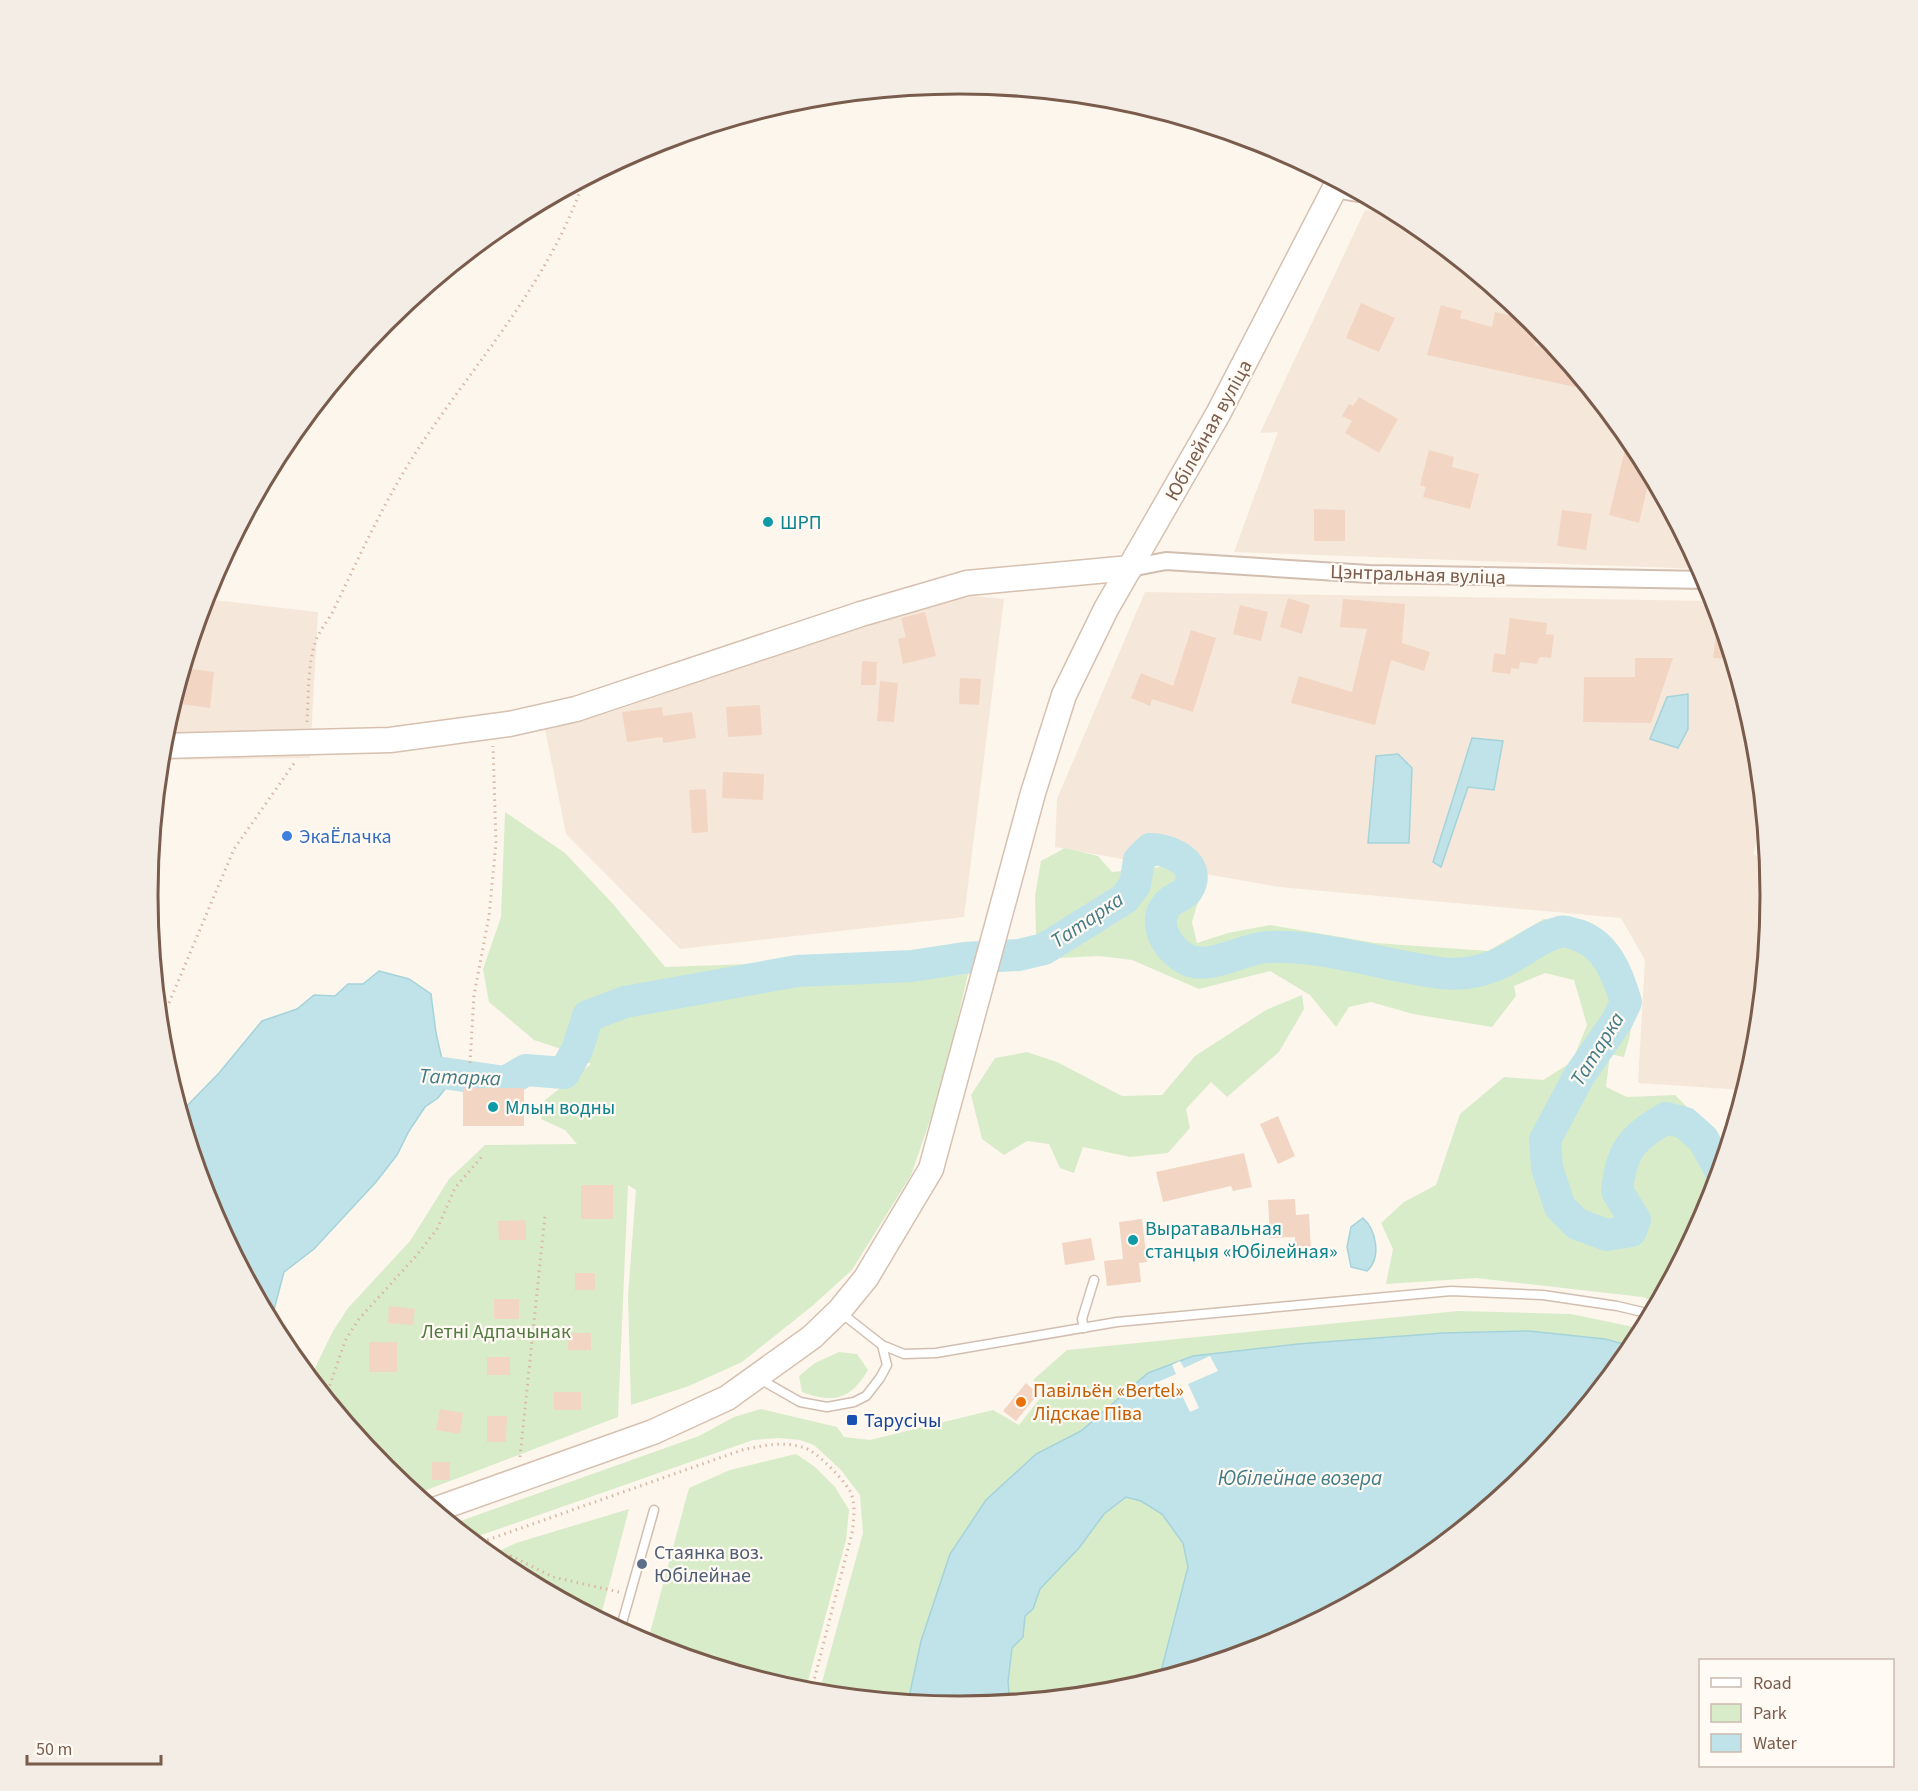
<svg xmlns="http://www.w3.org/2000/svg" width="1918" height="1791" font-family="'Source Sans 3',sans-serif">
	<style>
		.residential { fill: #f5e8da }
		.green { fill: #d8ecc9 }
		.water { fill: #bfe3e8; stroke: #a5d3da; stroke-width: 1.5 }
		.pier { fill: #fdf6ec }
		.lines { fill: none; stroke-linecap: round; stroke-linejoin: round }
		.river { stroke: #bfe3e8; stroke-width: 32 }
		.building { fill: #f3d5c3 }
		.lane-casing { stroke: #d1beb0; stroke-width: 11 }
		.street-casing { stroke: #d1beb0; stroke-width: 20 }
		.secondary-casing { stroke: #d6c0b0; stroke-width: 27 }
		.path { stroke: #d9b8a5; stroke-width: 3; stroke-dasharray: 1.5 4.5; stroke-linecap: butt }
		.lane { stroke: #fff; stroke-width: 8 }
		.street { stroke: #fff; stroke-width: 16 }
		.secondary { stroke: #fff; stroke-width: 24 }
		.culture-dot { fill: #0f9aa8; stroke: #fffaf3; stroke-width: 2 }
		.shop-dot { fill: #3f7fe0; stroke: #fffaf3; stroke-width: 2 }
		.food-dot { fill: #e8710a; stroke: #fffaf3; stroke-width: 2 }
		.transit-dot { fill: #1a4fb4; stroke: #fffaf3; stroke-width: 2 }
		.service-dot { fill: #5c6f8a; stroke: #fffaf3; stroke-width: 2 }
		.labels { text-anchor: middle; stroke-width: 4.5; stroke-linejoin: round; paint-order: stroke }
		.street-label { font-size: 20px; fill: #7a5c4d; stroke: #fffaf3 }
		.culture-label { font-size: 20px; fill: #0d838f; stroke: #fffaf3; text-anchor: start }
		.shop-label { font-size: 20px; fill: #366cbe; stroke: #fffaf3; text-anchor: start }
		.park-label { font-size: 20px; fill: #537a41; stroke: #fffaf3 }
		.food-label { font-size: 20px; fill: #c56008; stroke: #fffaf3; text-anchor: start }
		.transit-label { font-size: 20px; fill: #164399; stroke: #fffaf3; text-anchor: start }
		.service-label { font-size: 20px; fill: #4e5e75; stroke: #fffaf3; text-anchor: start }
		.water-label { font-size: 21px; font-style: italic; fill: #437c86; stroke: #fffaf3 }
		.rim { fill: none; stroke: #7a5c4d; stroke-width: 3 }
	</style>
	<rect width="100%" height="100%" fill="#fdf6ec"/>
	<g class="residential">
		<path d="M1365,210L1402,217L1410,221L1533,322L1634,445L1700,569L1234,552L1278,432L1260,433Z"/>
		<path d="M1145,592L1714,601L1755,738L1762,807L1754,854L1767,864L1770,896L1755,1054L1744,1090L1638,1083L1645,960L1621,918L1279,887L1055,847L1057,799Z"/>
		<path d="M974,596L1004,599L964,917L680,949L566,834L545,729L611,712L918,607Z"/>
		<path d="M205,599L318,612L310,758L161,760L163,737Z"/>
	</g>
	<g class="green">
		<path d="M505,812L565,853L613,904L665,967L833,961L816,982L968,974L942,1086L911,1175L852,1270L811,1307L742,1362L689,1386L631,1405L628,1296L636,1190L628,1185L618,1417L416,1494L385,1469L310,1378L333,1331L348,1308L410,1241L449,1179L485,1145L577,1144L565,1130L541,1119L545,1100L591,1064L561,1049L534,1040L489,1002L483,969L501,917Z"/>
		<path d="M1065,848L1098,856L1112,872L1161,867L1205,879L1192,922L1197,943L1228,933L1270,925L1375,943L1488,951L1544,919L1594,930L1630,973L1634,989L1630,1036L1624,1057L1610,1054L1606,1087L1627,1097L1675,1095L1722,1142C1732,1178 1676,1268 1657,1302L1642,1297L1476,1278L1386,1284L1393,1249L1381,1223L1404,1202L1436,1185L1460,1114L1504,1077L1543,1080L1572,1062L1587,1025L1574,980L1545,973L1514,986L1516,996L1492,1027L1413,1014L1371,1002L1349,1007L1336,1027L1310,995L1270,971L1199,989L1132,960L1099,956L1060,958L1036,936L1035,896L1041,861Z"/>
		<path d="M1302,995L1304,1009L1279,1052L1227,1097L1211,1082L1186,1109L1190,1128L1168,1153L1130,1157L1083,1147L1074,1173L1060,1168L1049,1144L1027,1141L1004,1155L982,1139L971,1095L995,1058L1027,1052L1057,1062L1122,1096L1162,1095L1195,1056L1266,1010Z"/>
		<path d="M1458,1311L1571,1314L1643,1329L1634,1347L1605,1339L1529,1331L1443,1333L1298,1344L1193,1356L1148,1373L1081,1431L1036,1454L986,1500L950,1554L921,1641L908,1702L819,1693L863,1533L860,1495L841,1470L814,1445L800,1440L779,1438L753,1440L470,1539L452,1524L699,1436L734,1417L761,1409L837,1427L844,1437L870,1440L993,1410L1019,1425L1045,1392L1033,1380L1067,1350Z"/>
		<path d="M839,1352L857,1354L868,1370C851,1399 834,1404 802,1392L799,1376L815,1363Z"/>
		<path d="M796,1454L815,1467L835,1487L849,1510L846,1540L805,1692L647,1644L689,1488L730,1470Z"/>
		<path d="M1126,1497L1141,1501L1162,1513L1183,1543L1188,1567L1159,1679L1117,1691L1010,1702L1008,1682L1012,1648L1023,1637L1025,1616L1033,1609L1040,1589L1079,1548L1104,1514Z"/>
		<path d="M629,1509L600,1619L508,1570L490,1555L516,1543Z"/>
	</g>
	<g class="water">
		<path d="M1688,694V729L1678,748L1650,739L1667,697Z"/>
		<path d="M1472,738L1503,741L1494,790L1468,787L1441,867L1433,862Z"/>
		<path d="M1398,754L1412,768L1409,843H1368L1376,756Z"/>
		<path d="M379,971L409,979L431,994L436,1033L448,1085L438,1098L425,1107L409,1131L397,1155L376,1182L314,1249L284,1272L271,1321L209,1206L181,1112L219,1073L262,1021L297,1009L314,995L335,996L348,984H363Z"/>
		<path d="M1363,1218C1376,1230 1382,1257 1367,1271L1351,1267L1347,1247L1351,1227Z"/>
		<path d="M1529,1331L1605,1339L1634,1347L1533,1470L1410,1570L1269,1645L1159,1679L1188,1567L1183,1543L1162,1514L1141,1501L1126,1497L1104,1514L1079,1548L1040,1589L1033,1609L1025,1616L1023,1637L1012,1648L1008,1682L1010,1702L959,1707L908,1702L921,1641L950,1554L986,1500L1036,1454L1081,1431L1148,1373L1193,1356L1298,1344L1443,1333Z"/>
	</g>
	<path class="pier" d="M1210,1356L1218,1371L1188,1384L1199,1408L1190,1412L1179,1389L1155,1399L1149,1386L1176,1374L1172,1365L1180,1361L1184,1368Z"/>
	<g class="lines">
		<path class="river" d="M400,1076L443,1073L505,1082L526,1070L564,1073L577,1050L588,1016L625,1002L797,971L912,966L964,958L1019,955L1044,949L1124,899L1135,885L1139,860L1150,849C1170,849 1203,864 1188,889C1185,895 1176,897 1170,902C1151,919 1164,945 1184,958C1208,973 1242,948 1268,947C1323,945 1379,964 1434,972C1461,977 1488,971 1512,957C1528,948 1542,936 1560,932C1566,930 1572,934 1578,935C1607,945 1618,975 1626,1002L1617,1021L1579,1076L1545,1140L1547,1168L1560,1207L1577,1224L1607,1235L1631,1231L1635,1220L1617,1191C1621,1150 1632,1138 1666,1118L1685,1123L1703,1139L1720,1170"/>
	</g>
	<g class="building">
		<path d="M1361,303L1395,318L1379,352L1346,338Z"/>
		<path d="M1441,305L1462,311L1460,318L1492,327L1495,312L1516,317L1518,309L1539,329L1535,345L1556,349L1589,390L1427,355Z"/>
		<path d="M1359,397L1398,419L1379,453L1345,433L1352,421L1342,416L1349,404L1353,406Z"/>
		<path d="M1628,438L1650,476L1639,523L1609,515Z"/>
		<path d="M1429,450L1454,457L1452,467L1479,474L1470,509L1423,497L1426,487L1420,485Z"/>
		<path d="M1314,509L1345,510V541H1314Z"/>
		<path d="M1562,510L1592,514L1586,550L1557,546Z"/>
		<path d="M1288,598L1310,605L1302,634L1280,627Z"/>
		<path d="M1343,599L1405,604L1402,643L1430,652L1424,671L1391,660L1375,725L1291,703L1299,676L1352,692L1367,629L1340,627Z"/>
		<path d="M1240,605L1268,612L1261,641L1233,634Z"/>
		<path d="M925,612L936,656L903,664L898,639L906,637L901,618Z"/>
		<path d="M1718,614L1728,648L1731,659L1713,658Z"/>
		<path d="M1510,618L1547,623L1546,634L1554,635L1551,658L1540,657L1537,664L1520,662L1519,669L1511,668L1510,674L1492,672L1494,653L1505,655Z"/>
		<path d="M1191,630L1216,638L1193,712L1152,699L1150,706L1131,698L1141,673L1173,686Z"/>
		<path d="M1635,658H1673L1651,723L1583,722L1584,677H1635Z"/>
		<path d="M862,661L877,662L876,685H861Z"/>
		<path d="M185,668L214,672L210,708L181,704Z"/>
		<path d="M960,678L981,679L979,705L959,704Z"/>
		<path d="M880,681L898,683L894,722L877,721Z"/>
		<path d="M760,705L762,735L728,737L726,707Z"/>
		<path d="M662,707L663,716L692,712L696,738L663,743L662,737L627,742L622,712Z"/>
		<path d="M723,772L764,774L763,800L722,798Z"/>
		<path d="M706,789L708,832L692,833L689,790Z"/>
		<rect x="463" y="1088" width="61" height="38"/>
		<path d="M1278,1116L1295,1156L1278,1164L1260,1124Z"/>
		<path d="M1244,1153L1252,1187L1233,1191L1231,1186L1163,1202L1156,1172Z"/>
		<rect x="581" y="1185" width="32" height="34"/>
		<path d="M1295,1199L1296,1215L1309,1214L1311,1251H1295V1237L1270,1238L1268,1200Z"/>
		<path d="M1142,1219L1147,1262L1139,1263L1141,1282L1107,1286L1104,1261L1123,1259L1119,1222Z"/>
		<path d="M526,1220V1240H499L498,1221Z"/>
		<path d="M1091,1238L1095,1260L1065,1265L1062,1243Z"/>
		<rect x="575" y="1273" width="20" height="17"/>
		<rect x="494" y="1299" width="25" height="20"/>
		<path d="M389,1306L415,1309L413,1325L388,1323Z"/>
		<rect x="568" y="1333" width="23" height="17"/>
		<rect x="369" y="1342" width="28" height="30"/>
		<rect x="487" y="1357" width="23" height="18"/>
		<path d="M1026,1383L1038,1394L1016,1421L1003,1411Z"/>
		<rect x="554" y="1392" width="27" height="18"/>
		<path d="M440,1409L463,1413L460,1434L436,1430Z"/>
		<path d="M487,1416H507L506,1442H487Z"/>
		<rect x="432" y="1462" width="18" height="18"/>
	</g>
	<g class="lines">
		<g class="lane-casing">
			<g id="lane">
				<path d="M840,1312L882,1345L904,1354L936,1353L1117,1322L1451,1291L1543,1295L1617,1306L1651,1314"/>
				<path d="M1084,1328L1082,1319L1094,1280"/>
				<path d="M758,1378L800,1402L827,1407L854,1402L866,1396L880,1378L887,1365L882,1345"/>
				<path d="M620,1630L654,1510"/>
			</g>
		</g>
		<g class="street-casing">
			<g id="street">
				<path d="M1335,189L1358,193"/>
				<path d="M1130,568L1166,561L1369,574L1706,580"/>
			</g>
		</g>
		<g class="secondary-casing">
			<g id="secondary">
				<path d="M162,746L390,740L509,724L576,709L861,614L967,583L1130,568"/>
				<path d="M434,1510L653,1432L727,1398L812,1337L839,1311L866,1278L931,1169L1033,793L1064,695L1106,609L1218,414L1338,182"/>
			</g>
		</g>
		<g class="path">
			<path d="M307,722C309,695 307,666 316,640C320,629 329,620 334,609C362,551 388,493 424,440C481,356 551,278 584,180"/>
			<path d="M169,1003L234,849L295,762"/>
			<path d="M470,1063L474,995L489,916L496,843L493,746"/>
			<path d="M326,1397L345,1341L358,1320L416,1256L437,1229L455,1188L484,1154"/>
			<path d="M520,1457L545,1215"/>
			<path d="M476,1544L742,1450C761,1446 782,1441 802,1447C816,1450 843,1479 850,1491C856,1504 854,1519 852,1533L811,1692"/>
			<path d="M501,1564L511,1556L553,1577L619,1592"/>
		</g>
		<use href="#lane" class="lane"/>
		<use href="#street" class="street"/>
		<use href="#secondary" class="secondary"/>
	</g>
	<g class="culture-dot">
		<circle cx="768" cy="522" r="6"/>
		<circle cx="493" cy="1107" r="6"/>
		<circle cx="1133" cy="1240" r="6"/>
	</g>
	<circle class="shop-dot" cx="287" cy="836" r="6"/>
	<circle class="food-dot" cx="1021" cy="1402" r="6"/>
	<rect class="transit-dot" x="846" y="1414" width="12" height="12" rx="3"/>
	<circle class="service-dot" cx="642" cy="1564" r="6"/>
	<g class="labels">
		<g class="street-label">
			<text transform="translate(1208 430) rotate(-61)" y="7">Юбілейная вуліца</text>
			<text transform="translate(1418 574) rotate(2)" y="7">Цэнтральная вуліца</text>
		</g>
		<g class="culture-label">
			<text x="780" y="529">ШРП</text>
			<text x="505" y="1114">Млын водны</text>
			<text x="1145" y="1235">Выратавальная<tspan x="1145" dy="23">станцыя «Юбілейная»</tspan></text>
		</g>
		<g class="shop-label">
			<text x="299" y="843">ЭкаЁлачка</text>
		</g>
		<g class="park-label">
			<text x="496" y="1338">Летні Адпачынак</text>
		</g>
		<g class="food-label">
			<text x="1033" y="1397">Павільён «Bertel»<tspan x="1033" dy="23">Лідскае Піва</tspan></text>
		</g>
		<g class="transit-label">
			<text x="864" y="1427">Тарусічы</text>
		</g>
		<g class="service-label">
			<text x="654" y="1559">Стаянка воз.<tspan x="654" dy="23">Юбілейнае</tspan></text>
		</g>
		<g class="water-label">
			<text transform="translate(1087 920) rotate(-34)" y="7">Татарка</text>
			<text transform="translate(1597 1049) rotate(-58)" y="7">Татарка</text>
			<text transform="translate(460 1077) rotate(2)" y="7">Татарка</text>
			<text x="1300" y="1485">Юбілейнае возера</text>
		</g>
	</g>
	<path d="M0 0H1918V1791H0ZM158 895a801 801 0 1 1 1602 0a801 801 0 1 1-1602 0Z" fill="#f4ede6" fill-rule="evenodd"/>
	<path class="rim" d="M158 895a801 801 0 1 1 1602 0a801 801 0 1 1-1602 0Z"/>
	<rect x="1699" y="1659" width="195" height="108" fill="#fffaf3" stroke="#cabbb1" stroke-width="1.5"/>
	<rect x="1711" y="1678" width="30" height="9" fill="#ffffff" stroke="#cabbb1" stroke-width="1.5"/>
	<text x="1753" y="1689" font-size="18" fill="#7a5c4d">Road</text>
	<rect x="1711" y="1704" width="30" height="18" fill="#d8ecc9" stroke="#cabbb1" stroke-width="1.5"/>
	<text x="1753" y="1719" font-size="18" fill="#7a5c4d">Park</text>
	<rect x="1711" y="1734" width="30" height="18" fill="#bfe3e8" stroke="#cabbb1" stroke-width="1.5"/>
	<text x="1753" y="1749" font-size="18" fill="#7a5c4d">Water</text>
	<path d="M27 1755v9h134v-9" fill="none" stroke="#7a5c4d" stroke-width="3"/>
	<text x="36" y="1755" font-size="18" fill="#7a5c4d" stroke="#fffaf3" stroke-width="4.5" paint-order="stroke">50 m</text>
</svg>
